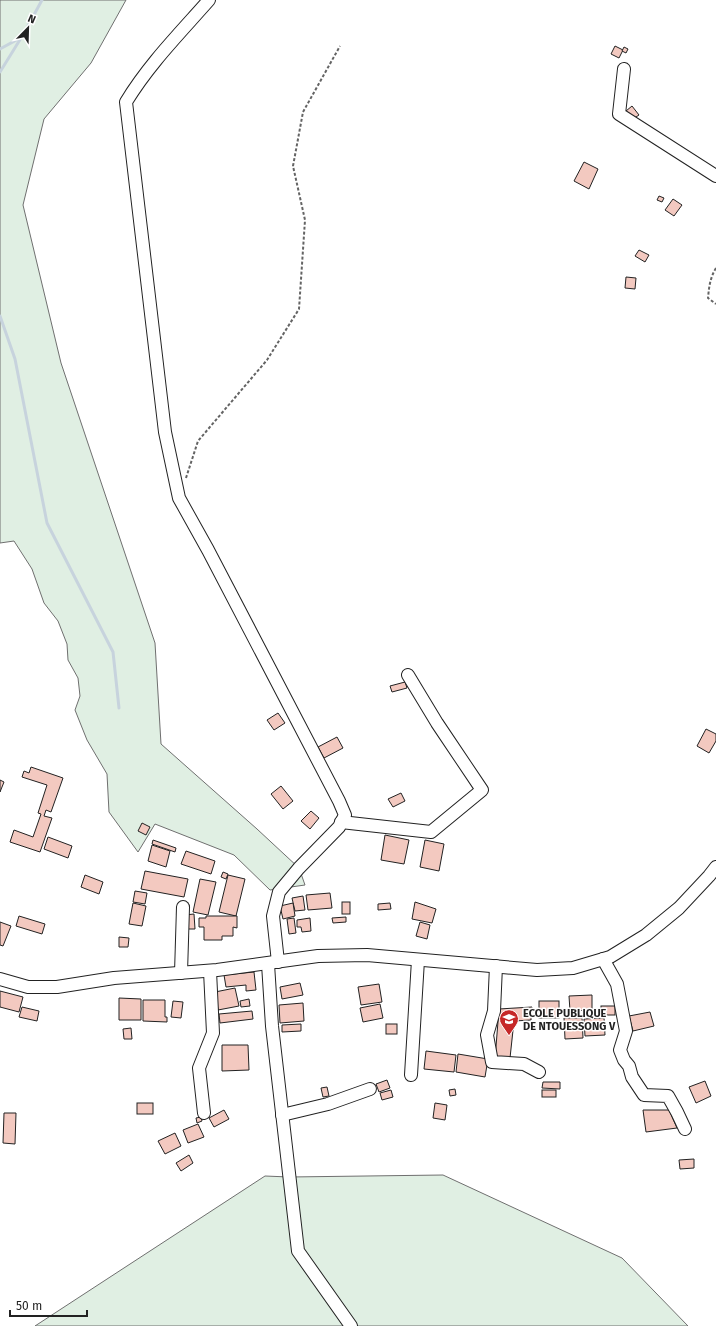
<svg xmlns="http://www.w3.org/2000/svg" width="716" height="1326" font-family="'Fira Sans',sans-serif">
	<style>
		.green { fill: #e0efe3; stroke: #6f6f6f }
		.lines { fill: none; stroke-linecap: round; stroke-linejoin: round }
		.stream { stroke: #c7d3dd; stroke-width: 3 }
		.building { fill: #f3c9c0; stroke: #222 }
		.minor-casing { stroke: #222; stroke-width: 14 }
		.path { stroke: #646464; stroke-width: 2; stroke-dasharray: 3 2; stroke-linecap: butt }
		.minor { stroke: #fff; stroke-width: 12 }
		.labels { text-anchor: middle; stroke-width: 3; stroke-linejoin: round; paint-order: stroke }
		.poi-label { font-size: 11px; font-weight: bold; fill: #222; stroke: #fff; text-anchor: start }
	</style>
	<rect width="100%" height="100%" fill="#fff"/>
	<g class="green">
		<path d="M0,0H126L91,63L44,119L23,205L61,363L155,643L161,744L257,829L299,868L305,885L270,890L234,855L155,824L138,852L109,812L107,774L87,740L75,710L80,696L78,678L68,660L67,644L58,621L44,603L32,569L14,541L0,543Z"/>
		<path d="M443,1175L622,1258L688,1326H35L265,1176L289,1177Z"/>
	</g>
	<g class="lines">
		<g class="stream">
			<path d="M0,49L22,37L42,0"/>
			<path d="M0,72L21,38"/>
			<path d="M0,316L15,359L47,523L113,652L119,708"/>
		</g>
	</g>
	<g class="building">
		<path d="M615,46L623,50L619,58L611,54Z"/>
		<path d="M624,47L628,49L626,53L622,51Z"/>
		<path d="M632,106L639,115L633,119L626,111Z"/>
		<path d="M584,162L598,169L589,189L574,181Z"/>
		<path d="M659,196L664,198L662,202L657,200Z"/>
		<path d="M673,199L682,205L674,216L665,210Z"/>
		<path d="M639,250L649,255L645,262L635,256Z"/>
		<path d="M626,277L636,278L635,289L625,288Z"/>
		<path d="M405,682L407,688L392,692L390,686Z"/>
		<path d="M278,713L285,723L274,730L267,720Z"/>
		<path d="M706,729L716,734V741L709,753L697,746Z"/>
		<path d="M337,737L343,748L324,758L318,747Z"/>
		<path d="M31,767L63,778L51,812L46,810L44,816L52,818L40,852L10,842L14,830L33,837L41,814L38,813L47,785L22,777L24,771L29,773Z"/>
		<path d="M0,780L4,782L0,792Z"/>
		<path d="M281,786L293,801L283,809L271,794Z"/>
		<path d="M401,793L405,801L393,807L388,799Z"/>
		<path d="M311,811L319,818L310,829L301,821Z"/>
		<path d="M142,823L150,827L146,835L138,831Z"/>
		<path d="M385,835L409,840L404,864L381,860Z"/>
		<path d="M48,837L72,846L68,858L44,849Z"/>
		<path d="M153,840L176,848L175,852L152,844Z"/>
		<path d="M425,840L444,844L439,871L420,867Z"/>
		<path d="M152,845L170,851L166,867L148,861Z"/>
		<path d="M186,851L215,861L211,874L181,864Z"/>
		<path d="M145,871L188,879L184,897L141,889Z"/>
		<path d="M223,872L228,874L226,879L221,877Z"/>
		<path d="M85,875L103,882L99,894L81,887Z"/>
		<path d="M228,875L245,879L236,916L219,912Z"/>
		<path d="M200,879L216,882L208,915L193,912Z"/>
		<path d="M135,891L147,893L145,904L133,902Z"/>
		<path d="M330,893L332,908L308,910L306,895Z"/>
		<path d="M303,896L305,910L295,911L292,898Z"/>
		<rect x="342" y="902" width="8" height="12"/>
		<path d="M415,902L436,909L432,923L412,919Z"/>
		<path d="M133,903L146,906L142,926L129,924Z"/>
		<path d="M293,903L295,916L283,919L280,906Z"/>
		<path d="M390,903L391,909L378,910V904Z"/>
		<path d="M194,914L195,929H186L185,915Z"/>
		<path d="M19,916L45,924L42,934L16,926Z"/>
		<path d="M206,916H237V928L233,927V936H222V940H204V927H199V918H206Z"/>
		<path d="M346,917V922L333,923L332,918Z"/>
		<path d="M294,918L296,933L289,934L287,919Z"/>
		<path d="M310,918L311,931L302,932L301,927H297V920Z"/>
		<path d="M0,922L11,926L3,946L0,945Z"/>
		<path d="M420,922L430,925L427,939L416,936Z"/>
		<path d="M119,937L129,938L128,947H119Z"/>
		<path d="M254,972L256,990L246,991V985L226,987L224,975Z"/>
		<path d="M300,983L303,995L282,999L280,987Z"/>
		<path d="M379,984L382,1002L361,1005L358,987Z"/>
		<path d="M235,988L239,1006L218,1010L215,992Z"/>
		<path d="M0,991L23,997L19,1012L0,1007Z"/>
		<path d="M592,995V1010L570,1011L569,996Z"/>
		<path d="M119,998L141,999V1020H119Z"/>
		<path d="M249,999L250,1006L241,1007L240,1001Z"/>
		<path d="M143,1000H165V1017H167V1022L143,1021Z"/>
		<path d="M173,1001L183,1002L181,1018L171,1017Z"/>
		<rect x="539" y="1001" width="20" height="17"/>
		<path d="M303,1003L304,1021L280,1023L279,1005Z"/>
		<path d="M380,1004L383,1018L363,1022L360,1008Z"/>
		<rect x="601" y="1006" width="14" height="9"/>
		<path d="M22,1007L39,1011L37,1021L19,1017Z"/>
		<path d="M532,1007L531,1020L514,1021L510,1058L495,1059L499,1009Z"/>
		<path d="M252,1011L253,1019L220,1023L219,1014Z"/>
		<path d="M650,1012L654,1026L633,1031L629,1016Z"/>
		<path d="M564,1018H582L583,1038L565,1039Z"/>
		<path d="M604,1018L605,1035L585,1036L584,1019Z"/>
		<path d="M301,1024V1031L282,1032V1025Z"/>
		<rect x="386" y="1024" width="11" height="10"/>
		<path d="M131,1028L132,1039H124L123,1029Z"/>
		<path d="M222,1045H248L249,1070L222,1071Z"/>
		<path d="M426,1051L456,1055L454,1072L424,1069Z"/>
		<path d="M458,1054L488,1059L485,1077L456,1072Z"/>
		<path d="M387,1080L390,1088L379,1092L376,1084Z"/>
		<path d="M705,1081L711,1096L696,1103L689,1087Z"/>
		<path d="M543,1082H560V1089L542,1088Z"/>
		<path d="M327,1087L329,1096L323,1097L321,1088Z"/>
		<path d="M455,1089L456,1095L450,1096L449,1090Z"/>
		<path d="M391,1090L393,1097L382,1100L380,1093Z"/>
		<rect x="542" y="1090" width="14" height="7"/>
		<rect x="137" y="1103" width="16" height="11"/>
		<path d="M435,1103L447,1105L445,1120L433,1118Z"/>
		<path d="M224,1110L229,1119L214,1127L209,1118Z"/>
		<path d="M643,1110H669L677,1128L646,1132Z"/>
		<path d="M4,1113H16L15,1144L3,1143Z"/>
		<path d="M201,1117L202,1121L197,1123L196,1118Z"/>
		<path d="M198,1124L204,1137L188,1143L183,1130Z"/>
		<path d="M175,1133L181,1146L165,1154L158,1141Z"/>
		<path d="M189,1155L193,1163L181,1171L176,1163Z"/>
		<path d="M694,1159V1168L680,1169L679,1160Z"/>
	</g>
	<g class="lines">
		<g class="minor-casing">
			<g id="minor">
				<path d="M209,0C180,33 149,64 126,102L165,432L179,498L208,550L339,801L345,815L339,827L299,868L279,892L273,916L278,962"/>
				<path d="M624,69L619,114L716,176"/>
				<path d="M341,822L431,832L482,790L437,723L408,675"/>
				<path d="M603,959L617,984L626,1031L620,1050L624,1060L629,1066L632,1077L644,1095L668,1096L677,1112L685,1129"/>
				<path d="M268,964L272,1026L298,1251L351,1326"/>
				<path d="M496,966L494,1011L487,1035L492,1062L524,1064L539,1072"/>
				<path d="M181,973L183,907"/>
				<path d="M0,979L28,987H57L114,978L217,970L318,956L367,955L537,970L573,968L610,957L646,935L679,908L709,876L716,867"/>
				<path d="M411,1075L418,960"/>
				<path d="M204,1113L199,1068L213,1033L210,971"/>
				<path d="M282,1115L328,1104L370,1089"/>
			</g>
		</g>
		<g class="path">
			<path d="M716,268C710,278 709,287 708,298L716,304"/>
			<path d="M186,478L198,441L267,360L299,309L305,220L293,166L303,112L340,46"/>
		</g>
		<use href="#minor" class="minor"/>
	</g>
	<defs>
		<g id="school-pin" transform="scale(1)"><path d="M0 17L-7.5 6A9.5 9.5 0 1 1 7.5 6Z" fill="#c62828" stroke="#fff"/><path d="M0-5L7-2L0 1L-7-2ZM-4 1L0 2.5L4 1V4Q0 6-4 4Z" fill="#fff"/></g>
	</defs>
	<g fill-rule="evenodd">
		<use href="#school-pin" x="509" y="1019"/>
	</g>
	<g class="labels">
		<g class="poi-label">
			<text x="523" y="1017">ECOLE PUBLIQUE<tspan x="523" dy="13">DE NTOUESSONG V</tspan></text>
		</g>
	</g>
	<g transform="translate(28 28) rotate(23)" stroke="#ffffff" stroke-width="3" paint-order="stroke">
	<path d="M0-3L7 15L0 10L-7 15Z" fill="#222222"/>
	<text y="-6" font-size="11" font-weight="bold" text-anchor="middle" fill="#222222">N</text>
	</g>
	<path d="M10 1310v6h77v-6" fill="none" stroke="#222222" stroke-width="2"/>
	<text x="16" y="1310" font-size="12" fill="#222222" stroke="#ffffff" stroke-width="3" paint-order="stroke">50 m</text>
</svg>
